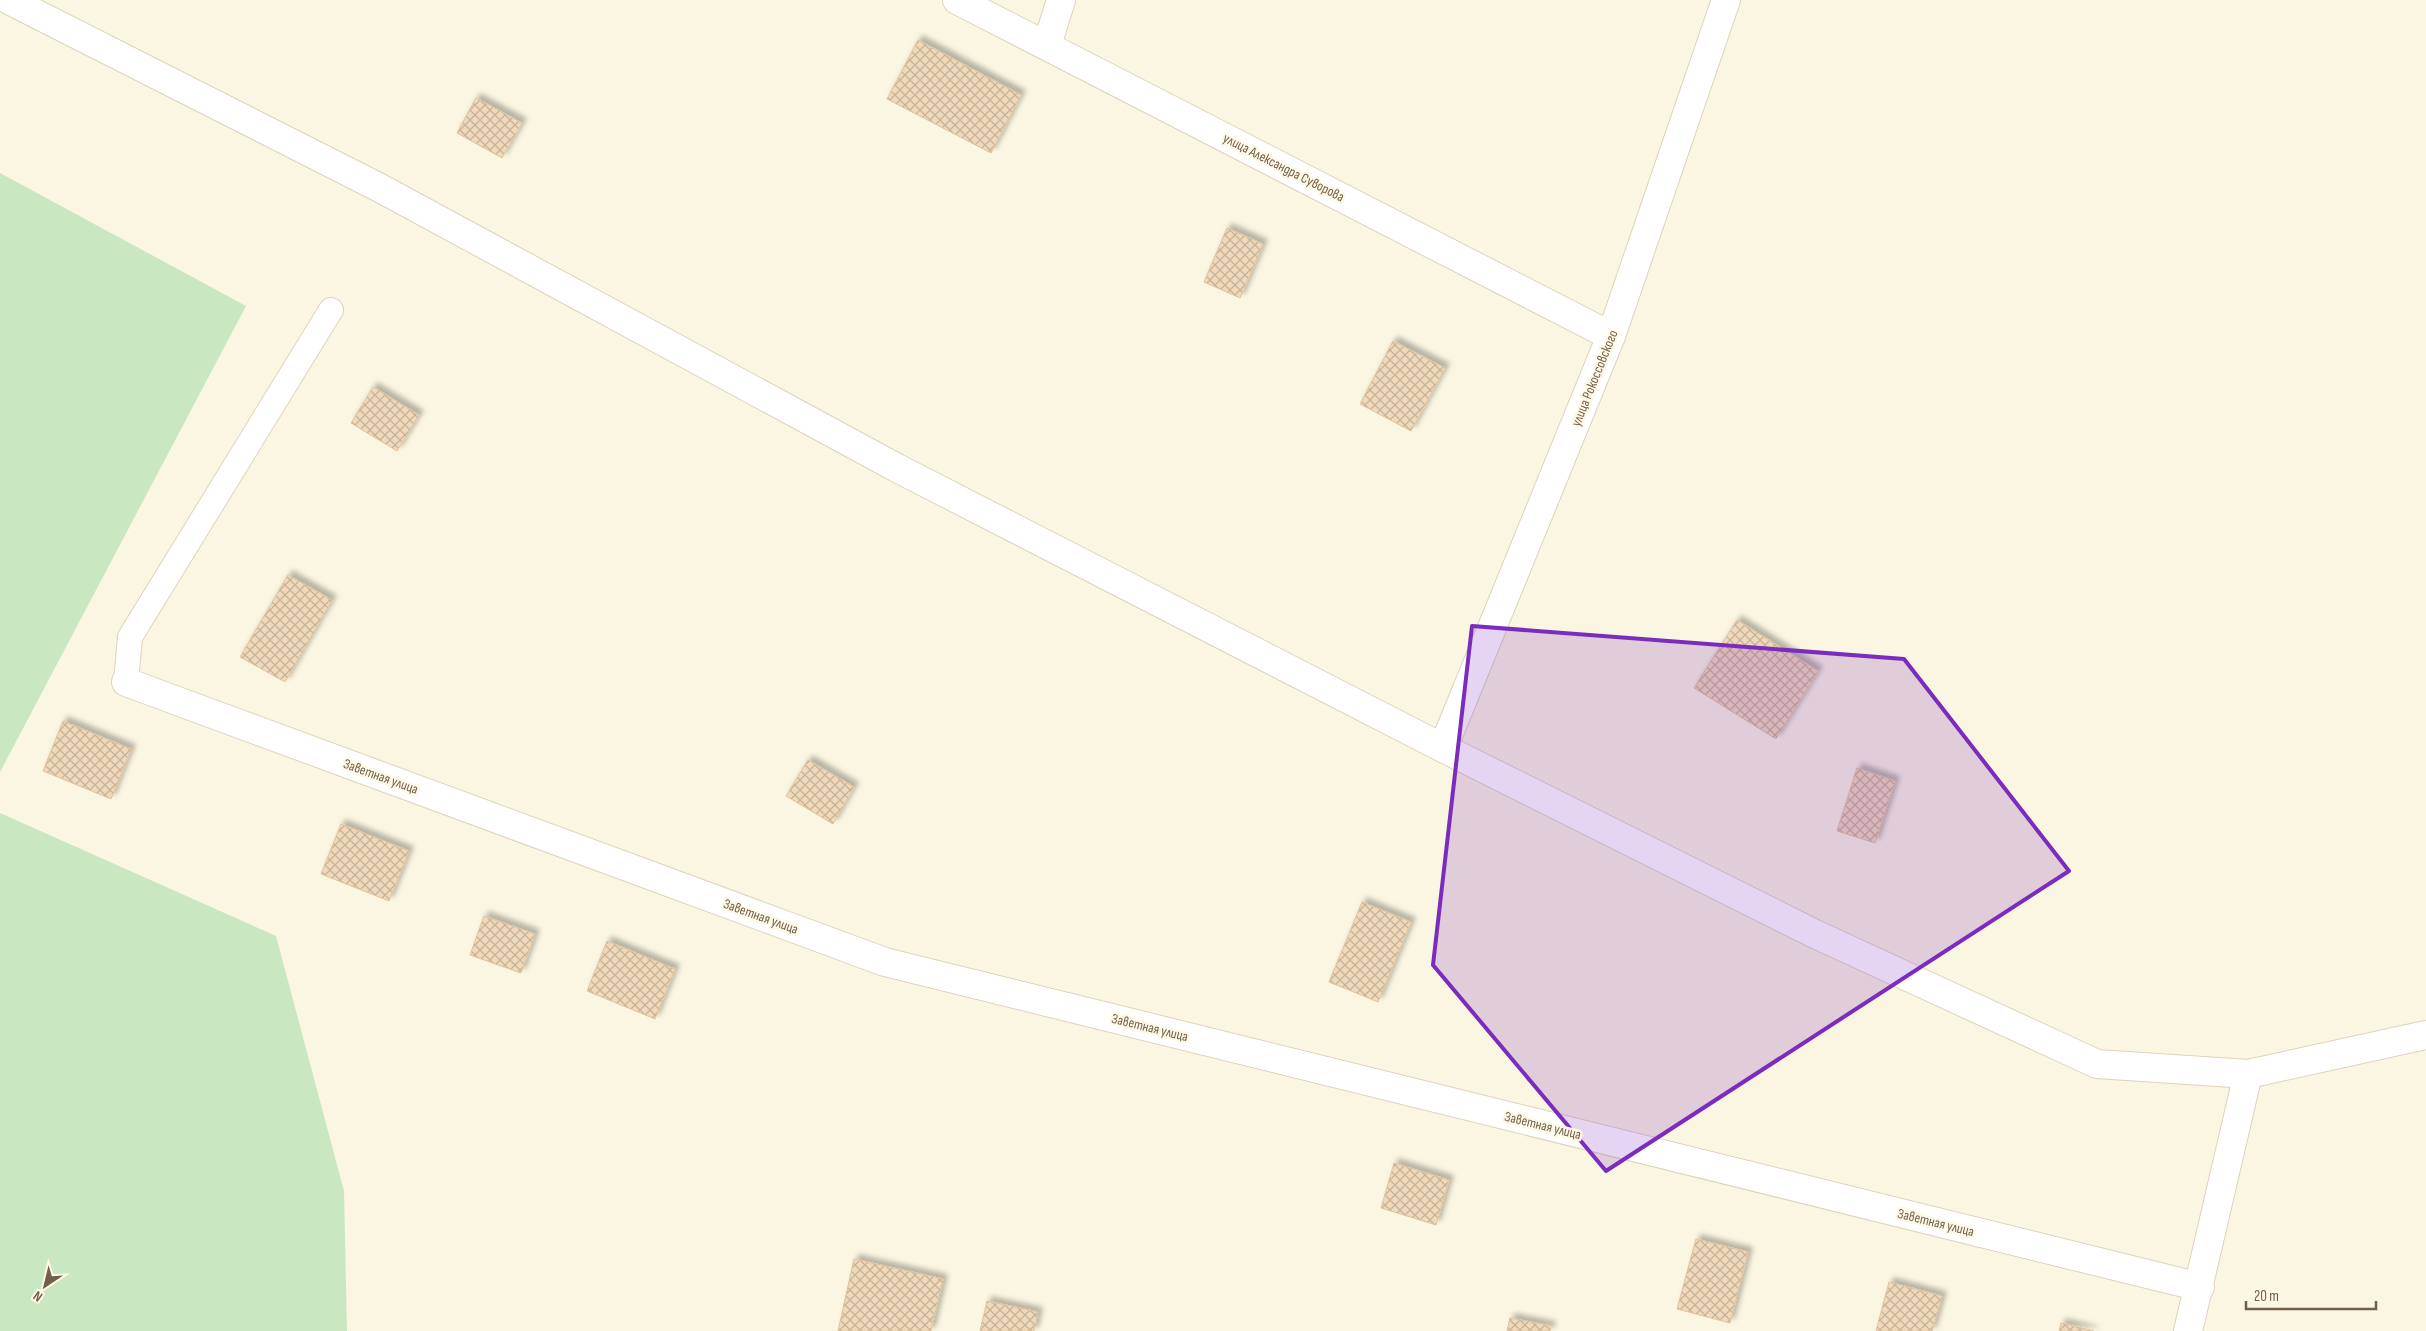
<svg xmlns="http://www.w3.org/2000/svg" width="2426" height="1331" font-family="'Sofia Sans Condensed',sans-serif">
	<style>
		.green { fill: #c9e7c1 }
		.building { fill: url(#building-cross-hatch); stroke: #e1c39b; filter: url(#shadow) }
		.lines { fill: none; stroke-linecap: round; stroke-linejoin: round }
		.service-casing { stroke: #ded3bd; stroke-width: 26 }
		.minor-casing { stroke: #ded3bd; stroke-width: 30 }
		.service { stroke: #fff; stroke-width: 24 }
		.minor { stroke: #fff; stroke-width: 28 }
		.marked { fill: #7b2cbf; fill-opacity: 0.2; stroke: #7b2cbf; stroke-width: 4; stroke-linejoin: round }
		.labels { text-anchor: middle; stroke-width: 5; stroke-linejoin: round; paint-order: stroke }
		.street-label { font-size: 14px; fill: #715f49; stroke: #fef9e7 }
	</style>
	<defs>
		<pattern id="building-cross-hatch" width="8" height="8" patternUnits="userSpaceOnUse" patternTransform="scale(1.25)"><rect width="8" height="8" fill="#efd9ba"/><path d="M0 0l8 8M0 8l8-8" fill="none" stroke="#c6b399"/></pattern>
		<filter id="shadow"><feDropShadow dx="4.5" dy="-4.5" stdDeviation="2.5" flood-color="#0004"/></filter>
	</defs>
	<rect width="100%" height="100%" fill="#fbf6e1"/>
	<g class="green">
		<path d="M0,173L246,306L0,772Z"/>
		<path d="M0,813L276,936L344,1191L347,1331H0Z"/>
	</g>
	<g class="building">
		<path d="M918,40L1021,95L991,153L887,99Z"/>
		<path d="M476,98L522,123L502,158L457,133Z"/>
		<path d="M1227,228L1263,244L1240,298L1204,282Z"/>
		<path d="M1393,341L1445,368L1411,431L1360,404Z"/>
		<path d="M373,387L419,415L397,451L351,423Z"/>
		<path d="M288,575L332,600L285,682L240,657Z"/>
		<path d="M1737,620L1818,671L1776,739L1694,688Z"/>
		<path d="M63,721L131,749L111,799L43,771Z"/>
		<path d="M808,760L854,787L833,824L786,796Z"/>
		<path d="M1857,768L1895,781L1875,843L1837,831Z"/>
		<path d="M341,824L409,851L389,901L321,874Z"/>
		<path d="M1362,902L1411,922L1378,1002L1329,982Z"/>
		<path d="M484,916L535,934L521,973L470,955Z"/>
		<path d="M607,941L675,969L655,1019L587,991Z"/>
		<path d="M1394,1163L1449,1180L1436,1225L1381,1208Z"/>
		<path d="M1696,1239L1748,1252L1730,1323L1677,1309Z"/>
		<path d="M854,1259L943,1279L931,1331H838Z"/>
		<path d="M1889,1282L1942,1296L1932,1331H1876Z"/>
		<path d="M987,1301L1038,1312L1034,1331H980Z"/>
		<path d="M1510,1318L1551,1326L1550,1331H1507Z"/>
		<path d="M2061,1323L2094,1331H2059Z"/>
	</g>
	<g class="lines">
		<g class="service-casing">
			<path id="service" d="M126,682L130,637L331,310"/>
		</g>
		<g class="minor-casing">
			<g id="minor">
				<path d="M9,0L380,188L897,468L1443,748L1815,934L2097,1064L2248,1074L2426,1035"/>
				<path d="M957,0L1611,336"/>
				<path d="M1047,45L1061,0"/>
				<path d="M126,682L885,962L2200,1287"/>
				<path d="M1443,748L1611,336L1726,0"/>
				<path d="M2188,1331L2248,1074"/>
			</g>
		</g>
		<use href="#service" class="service"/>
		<use href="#minor" class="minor"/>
	</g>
	<path class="marked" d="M1472,626L1904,659L2069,871L1606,1171L1433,965Z"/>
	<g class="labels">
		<g class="street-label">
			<text transform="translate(1284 167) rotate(27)" y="5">улица Александра Суворова</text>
			<text transform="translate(1594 378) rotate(-68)" y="5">улица Рокоссовского</text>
			<text transform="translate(381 776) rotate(20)" y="5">Заветная улица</text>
			<text transform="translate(761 916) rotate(20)" y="5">Заветная улица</text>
			<text transform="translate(1150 1027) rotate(14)" y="5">Заветная улица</text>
			<text transform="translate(1543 1125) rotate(14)" y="5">Заветная улица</text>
			<text transform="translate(1936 1222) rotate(14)" y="5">Заветная улица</text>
		</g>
	</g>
	<g transform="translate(45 1286) rotate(215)" stroke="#fef9e7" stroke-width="4" paint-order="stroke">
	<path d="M0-4L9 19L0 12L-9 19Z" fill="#715f49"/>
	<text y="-8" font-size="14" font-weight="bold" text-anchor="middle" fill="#715f49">N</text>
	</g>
	<path d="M2246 1301v8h130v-8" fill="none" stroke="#715f49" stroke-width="2.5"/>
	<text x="2254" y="1301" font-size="15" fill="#715f49" stroke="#fef9e7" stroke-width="4" paint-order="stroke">20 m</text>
</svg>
